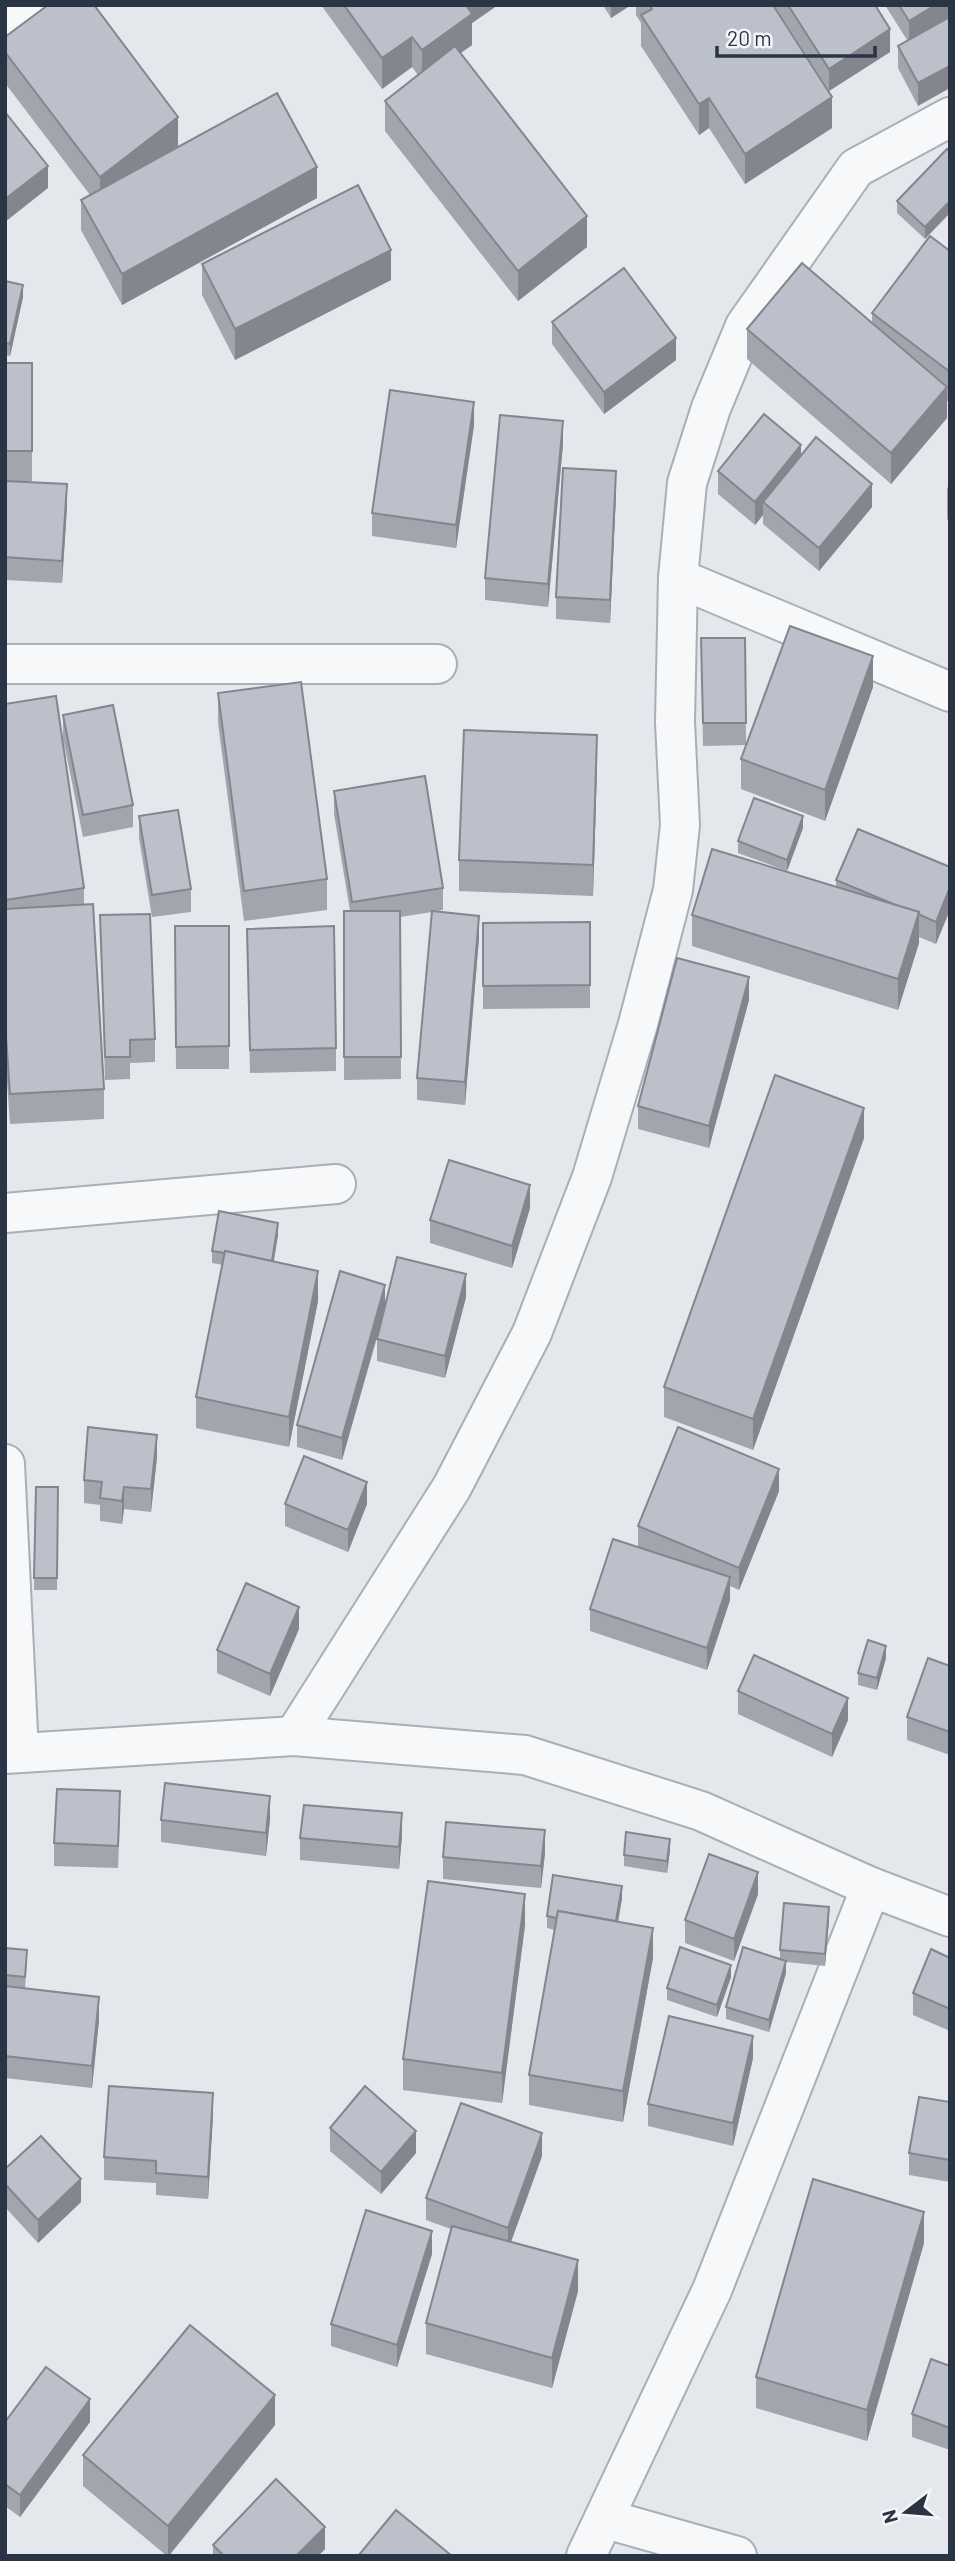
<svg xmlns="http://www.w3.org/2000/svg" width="955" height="2561" font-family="Barlow,sans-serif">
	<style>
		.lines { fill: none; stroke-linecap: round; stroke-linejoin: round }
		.minor-casing { stroke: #a9aeb7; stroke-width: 42 }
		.minor { stroke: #f7f8fa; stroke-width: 38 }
		.wall { fill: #a1a5ae }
		.shaded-wall { fill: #83868d }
		.building { fill: #bbc0ca; stroke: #83868d; stroke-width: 2 }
	</style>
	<rect width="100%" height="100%" fill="#e4e7ec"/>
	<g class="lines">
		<g class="minor-casing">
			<g id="minor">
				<path d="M5,21L26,5"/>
				<path d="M678,578L950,692"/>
				<path d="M5,664H437"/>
				<path d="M5,1213L336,1184"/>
				<path d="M5,1464L19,1753"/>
				<path d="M294,1736L452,1487L532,1333L592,1177L638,1024L673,890L680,825L675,722L678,578L687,483L711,408L745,326L856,168L950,117"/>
				<path d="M5,1754L294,1736L525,1755L701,1811L871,1887L950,1917"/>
				<path d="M606,2519L737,2556"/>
				<path d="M586,2556L712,2290L871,1887"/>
			</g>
		</g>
		<use href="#minor" class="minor"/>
	</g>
	<g class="wall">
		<path d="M321,5H498L472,23V45L460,53L587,247L518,301L385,131V101L418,75L412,67L382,89Z"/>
		<path d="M603,5H631L611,18Z"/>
		<path d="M636,5H773L832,128L745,184L709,128L699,135L641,46V23L636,15Z"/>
		<path d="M774,5H875L890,52L829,91Z"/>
		<path d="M885,5H950L918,106L898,68V46L907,40Z"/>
		<path d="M5,37L178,147L317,198L122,305L81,230V200L90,195L5,83Z"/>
		<path d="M950,152L925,239L897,213V201Z"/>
		<path d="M950,224V248H949Z"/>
		<path d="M950,251V403L947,401V418L891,484L747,359V329L872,323V313Z"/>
		<path d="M202,264L391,280L235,360L202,295Z"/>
		<path d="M5,281L23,297L10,356L5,355Z"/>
		<path d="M552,322L676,360L604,414L552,344Z"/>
		<path d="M5,363H32V481H18L67,507L62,583L5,580Z"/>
		<path d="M474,425L456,548L372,536V513Z"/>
		<path d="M563,444L548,607L485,600V578Z"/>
		<path d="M801,456L872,507L819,571L763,524V515L755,525L718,494V471Z"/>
		<path d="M950,485V522L947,519V488Z"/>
		<path d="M616,494L610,623L556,619V597Z"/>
		<path d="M701,638H745L746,745L703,746Z"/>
		<path d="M873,687L825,821L741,789V759Z"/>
		<path d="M218,693L327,879V910L244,921L218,723Z"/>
		<path d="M5,704L84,888V904L104,1089V1119L10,1124L5,1053Z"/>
		<path d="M63,715L133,805V827L83,837L63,738Z"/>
		<path d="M597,765L593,896L459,891V860Z"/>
		<path d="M334,791L443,888V910L436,911L479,938L465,1105L417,1100V1078L432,912L400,917L401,1079L344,1080V911H350L334,814Z"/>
		<path d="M139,816L191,889V912L152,917L139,838Z"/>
		<path d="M803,828L787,871L738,853V841Z"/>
		<path d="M950,867L936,944L919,937V943L898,1010L692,946V915L836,887V880Z"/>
		<path d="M100,915L155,1039V1062L130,1063V1079L105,1080Z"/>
		<path d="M590,922V1008L483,1009V923Z"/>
		<path d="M175,926H229V1069H176Z"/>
		<path d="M247,929L336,1048V1071L250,1073Z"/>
		<path d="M749,1000L709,1148L638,1129V1106Z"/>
		<path d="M864,1138L753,1450L664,1417V1387Z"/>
		<path d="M530,1208L512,1268L430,1243V1220Z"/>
		<path d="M278,1235L274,1261L318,1301L289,1447L196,1428V1397L223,1265L212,1263V1251Z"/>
		<path d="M466,1297L445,1378L377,1361V1339L383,1317L342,1460L297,1447V1425L385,1306Z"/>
		<path d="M157,1457L151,1512L124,1509L122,1524L100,1521V1505L84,1503V1480Z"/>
		<path d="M36,1487H58L57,1590H34Z"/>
		<path d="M779,1491L739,1590L730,1586V1600L707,1670L590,1631V1609L638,1547V1526Z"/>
		<path d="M285,1504H367L348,1552L285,1526Z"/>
		<path d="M299,1629L270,1696L217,1673V1650Z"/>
		<path d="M886,1658L877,1690L858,1685V1673Z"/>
		<path d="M950,1666V1755L907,1740V1717Z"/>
		<path d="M738,1691L848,1720L832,1757L738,1714Z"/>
		<path d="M120,1814L118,1868L54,1866V1843Z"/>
		<path d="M270,1819L266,1856L161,1842V1820Z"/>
		<path d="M402,1836L399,1869L300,1860V1838Z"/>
		<path d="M670,1850L667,1873L624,1866V1855Z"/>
		<path d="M545,1853L541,1888L443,1879V1857Z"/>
		<path d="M758,1894L734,1961L685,1943V1920Z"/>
		<path d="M622,1898L618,1921L653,1958L623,2122L529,2105V2075L555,1930L547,1928V1916Z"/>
		<path d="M829,1919L825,1966L786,1962V1973L769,2032L726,2019V2007L780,1959V1950Z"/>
		<path d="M525,1925L502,2103L403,2090V2059Z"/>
		<path d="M5,1948L27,1962L25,1988L99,2020L92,2088L5,2078Z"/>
		<path d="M950,1958V2031L913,2015V1993Z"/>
		<path d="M731,1977L717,2017L667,2000V1988Z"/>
		<path d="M753,2058L733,2146L648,2126V2104Z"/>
		<path d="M950,2102V2182L909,2175V2153Z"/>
		<path d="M213,2115L208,2199L156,2195V2183L104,2180V2157Z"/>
		<path d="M330,2128L416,2153L381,2194L330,2151Z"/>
		<path d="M542,2156L511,2242L578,2291L552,2388L426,2354V2323L451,2229L426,2220V2198Z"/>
		<path d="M5,2184L81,2202L38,2243L5,2207Z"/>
		<path d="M924,2243L867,2441L756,2408V2377Z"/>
		<path d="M432,2254L397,2367L331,2346V2324Z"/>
		<path d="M950,2366V2450L912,2437V2414Z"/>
		<path d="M5,2422H90L20,2517L5,2506Z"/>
		<path d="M275,2425L169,2556H167L83,2486V2455Z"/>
		<path d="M213,2545L325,2549L318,2556H213Z"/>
	</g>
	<g class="shaded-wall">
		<path d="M464,5H498L472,23V45L422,81V50Z"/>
		<path d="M611,5H631L611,18Z"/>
		<path d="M935,5H950V18L909,44V21Z"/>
		<path d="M890,29V52L829,91V69Z"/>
		<path d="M412,37V67L382,89V58Z"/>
		<path d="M950,66V88L918,106V83Z"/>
		<path d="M832,97V128L745,184V154Z"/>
		<path d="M709,98V128L699,135V104Z"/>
		<path d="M178,117V148L100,208V177Z"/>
		<path d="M48,166V188L5,222V199Z"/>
		<path d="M317,167V198L122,305V274Z"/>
		<path d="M950,201V213L925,239V227Z"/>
		<path d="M587,216V247L518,301V271Z"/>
		<path d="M391,250V280L235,360V329Z"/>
		<path d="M23,285V297L10,356V344Z"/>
		<path d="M676,338V360L604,414V392Z"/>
		<path d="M947,387V418L891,484V453Z"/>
		<path d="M474,402V425L456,548V525Z"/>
		<path d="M563,421V444L548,607V584Z"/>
		<path d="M801,445V468L763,502V515L755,525V502Z"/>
		<path d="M616,471V494L610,623V600Z"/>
		<path d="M67,484V507L62,583V561Z"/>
		<path d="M872,484V507L819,571V548Z"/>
		<path d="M873,656V687L825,821V790Z"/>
		<path d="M597,735V765L593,896V865Z"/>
		<path d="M803,816V828L787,871V860Z"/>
		<path d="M950,887V910L936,944V922Z"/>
		<path d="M919,912V943L898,1010V979Z"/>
		<path d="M479,916V938L465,1105V1082Z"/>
		<path d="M749,977V1000L709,1148V1126Z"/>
		<path d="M864,1108V1138L753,1450V1419Z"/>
		<path d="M530,1185V1208L512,1268V1246Z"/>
		<path d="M278,1223V1235L271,1274V1262Z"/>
		<path d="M318,1271V1301L289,1447V1417Z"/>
		<path d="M466,1274V1297L445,1378V1356Z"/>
		<path d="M385,1285V1307L342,1460V1438Z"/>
		<path d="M157,1435V1457L151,1512V1489Z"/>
		<path d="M779,1469V1491L739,1590V1568Z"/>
		<path d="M367,1482V1504L348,1552V1530Z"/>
		<path d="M124,1487V1509L122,1524V1501Z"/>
		<path d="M730,1577V1600L707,1670V1648Z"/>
		<path d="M299,1607V1629L270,1696V1674Z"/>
		<path d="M886,1646V1658L877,1690V1678Z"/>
		<path d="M848,1698V1720L832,1757V1734Z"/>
		<path d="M270,1796V1819L266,1856V1833Z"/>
		<path d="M402,1813V1836L399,1869V1847Z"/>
		<path d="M545,1830V1853L541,1888V1866Z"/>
		<path d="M670,1839V1850L667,1873V1861Z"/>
		<path d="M758,1872V1894L734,1961V1939Z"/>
		<path d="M622,1886V1898L615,1940V1928Z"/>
		<path d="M525,1894V1925L502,2103V2073Z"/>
		<path d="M829,1907V1919L825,1966V1954Z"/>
		<path d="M653,1928V1958L623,2122V2091Z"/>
		<path d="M786,1961V1973L769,2032V2020Z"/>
		<path d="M731,1965V1977L717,2017V2005Z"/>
		<path d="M99,1997V2020L92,2088V2066Z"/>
		<path d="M753,2036V2058L733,2146V2123Z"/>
		<path d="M213,2093V2115L208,2199V2177Z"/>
		<path d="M416,2131V2153L381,2194V2172Z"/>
		<path d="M542,2133V2156L508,2250V2228Z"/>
		<path d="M81,2179V2202L38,2243V2220Z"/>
		<path d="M924,2212V2243L867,2441V2410Z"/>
		<path d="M432,2231V2254L397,2367V2345Z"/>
		<path d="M578,2260V2291L552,2388V2358Z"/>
		<path d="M275,2395V2425L168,2556V2526Z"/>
		<path d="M90,2399V2422L20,2517V2495Z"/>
		<path d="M325,2527V2549L318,2556H296Z"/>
	</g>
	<g class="building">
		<path d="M48,5H94L178,117L100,177L5,52V37Z"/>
		<path d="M344,5H466L472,14L422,50L412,37L382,58Z"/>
		<path d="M650,5H773L832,97L745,154L709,98L699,104L641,15L652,9Z"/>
		<path d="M788,5H875L890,29L829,69Z"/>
		<path d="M899,5H935L909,21Z"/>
		<path d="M950,17V66L918,83L898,46Z"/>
		<path d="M455,46L587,216L518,271L385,101Z"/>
		<path d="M277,93L317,167L122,274L81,200Z"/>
		<path d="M5,112L48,166L5,199Z"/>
		<path d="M947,149L950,152V201L925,227L897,201Z"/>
		<path d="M358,185L391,250L235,329L202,264Z"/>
		<path d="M930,236L950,251V372L872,313Z"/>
		<path d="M802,263L947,387L891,453L747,329Z"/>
		<path d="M624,268L676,338L604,392L552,322Z"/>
		<path d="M5,281L23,285L10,344L5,343Z"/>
		<rect x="5" y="363" width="27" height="88"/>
		<path d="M390,390L474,402L456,525L372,513Z"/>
		<path d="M764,414L801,445L755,502L718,471Z"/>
		<path d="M500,415L563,421L548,584L485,578Z"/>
		<path d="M816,437L872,484L819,548L763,502Z"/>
		<path d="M563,468L616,471L610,600L556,597Z"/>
		<path d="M5,481L67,484L62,561L5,557Z"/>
		<path d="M790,626L873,656L825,790L741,759Z"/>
		<path d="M701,638H745L746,723H703Z"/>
		<path d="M301,682L327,879L244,891L218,693Z"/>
		<path d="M56,696L84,888L5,900V704Z"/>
		<path d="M113,705L133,805L83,815L63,715Z"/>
		<path d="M464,730L597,735L593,865L459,860Z"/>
		<path d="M425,776L443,888L352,902L334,791Z"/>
		<path d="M754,798L803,816L787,860L738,841Z"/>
		<path d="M178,810L191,889L152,895L139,816Z"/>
		<path d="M858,829L950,867V887L936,922L918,914L919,912L898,906L836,880Z"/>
		<path d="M712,849L919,912L898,979L692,915Z"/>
		<path d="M93,904L104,1089L10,1094L5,1022V909Z"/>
		<path d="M344,911H400L401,1057H344Z"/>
		<path d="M432,911L479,916L465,1082L417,1078Z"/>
		<path d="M150,914L155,1039L130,1040V1057H105L100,915Z"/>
		<path d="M590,922V985L483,986V923Z"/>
		<path d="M175,926H229V1046L176,1047Z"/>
		<path d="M334,926L336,1048L250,1050L247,929Z"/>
		<path d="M677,958L749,977L709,1126L638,1106Z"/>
		<path d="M775,1075L864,1108L753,1419L664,1387Z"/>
		<path d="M449,1160L530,1185L512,1246L430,1220Z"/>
		<path d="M219,1211L278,1223L272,1261L225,1251V1253L212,1251Z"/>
		<path d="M225,1251L318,1271L289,1417L196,1397Z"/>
		<path d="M397,1257L466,1274L445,1356L377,1339Z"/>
		<path d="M340,1271L385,1285L342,1438L297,1425Z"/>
		<path d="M88,1427L157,1435L151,1489L124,1487L122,1501L100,1498L102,1482L84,1480Z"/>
		<path d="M678,1427L779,1469L739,1568L638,1526Z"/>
		<path d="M304,1456L367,1482L348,1530L285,1504Z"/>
		<path d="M36,1487H58L57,1578H34Z"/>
		<path d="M613,1539L730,1577L707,1648L590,1609Z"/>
		<path d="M246,1583L299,1607L270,1674L217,1650Z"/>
		<path d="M868,1640L886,1646L877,1678L858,1673Z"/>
		<path d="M754,1655L848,1698L832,1734L738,1691Z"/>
		<path d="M928,1658L950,1666V1732L907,1717Z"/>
		<path d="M165,1783L270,1796L266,1833L161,1820Z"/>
		<path d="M57,1789L120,1791L118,1846L54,1843Z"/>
		<path d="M304,1805L402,1813L399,1847L300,1838Z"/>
		<path d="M446,1822L545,1830L541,1866L443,1857Z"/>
		<path d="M626,1832L670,1839L667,1861L624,1855Z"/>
		<path d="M709,1854L758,1872L734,1939L685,1920Z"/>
		<path d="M553,1875L622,1886L616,1921L558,1911L557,1918L547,1916Z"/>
		<path d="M428,1881L525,1894L502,2073L403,2059Z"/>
		<path d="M784,1903L829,1907L825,1954L780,1950Z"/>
		<path d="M558,1911L653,1928L623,2091L529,2075Z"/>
		<path d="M680,1947L731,1965L717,2005L667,1988Z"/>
		<path d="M743,1947L786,1961L769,2020L726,2007Z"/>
		<path d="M5,1948L27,1950L25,1977L5,1975Z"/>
		<path d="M931,1949L950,1958V2009L913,1993Z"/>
		<path d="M5,1986L99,1997L92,2066L5,2056Z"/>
		<path d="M669,2016L753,2036L733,2123L648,2104Z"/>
		<path d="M109,2086L213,2093L208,2177L156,2173V2161L104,2157Z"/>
		<path d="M365,2086L416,2131L381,2172L330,2128Z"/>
		<path d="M919,2097L950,2102V2160L909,2153Z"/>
		<path d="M461,2103L542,2133L508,2228L426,2198Z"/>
		<path d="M41,2136L81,2179L38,2220L5,2184V2169Z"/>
		<path d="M813,2179L924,2212L867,2410L756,2377Z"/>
		<path d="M366,2210L432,2231L397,2345L331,2324Z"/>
		<path d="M452,2226L578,2260L552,2358L426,2323Z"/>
		<path d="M190,2325L275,2395L168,2526L83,2455Z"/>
		<path d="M931,2359L950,2366V2428L912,2414Z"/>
		<path d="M46,2367L90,2399L20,2495L5,2484V2422Z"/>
		<path d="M276,2479L325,2527L296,2556H224L213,2545Z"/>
		<path d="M396,2510L452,2556H358Z"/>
	</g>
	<rect width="955" height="2561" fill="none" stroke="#2b3445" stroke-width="14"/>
	<g transform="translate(906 2512) rotate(254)" stroke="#f4f6f9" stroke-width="5" paint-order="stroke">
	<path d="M0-5L12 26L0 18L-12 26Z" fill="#2b3445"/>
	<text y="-10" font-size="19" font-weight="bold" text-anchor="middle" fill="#2b3445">N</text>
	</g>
	<path d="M717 46v10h158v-10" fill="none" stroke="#2b3445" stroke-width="3.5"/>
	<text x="727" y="46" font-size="21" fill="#2b3445" stroke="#f4f6f9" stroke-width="5" paint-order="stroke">20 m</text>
</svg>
